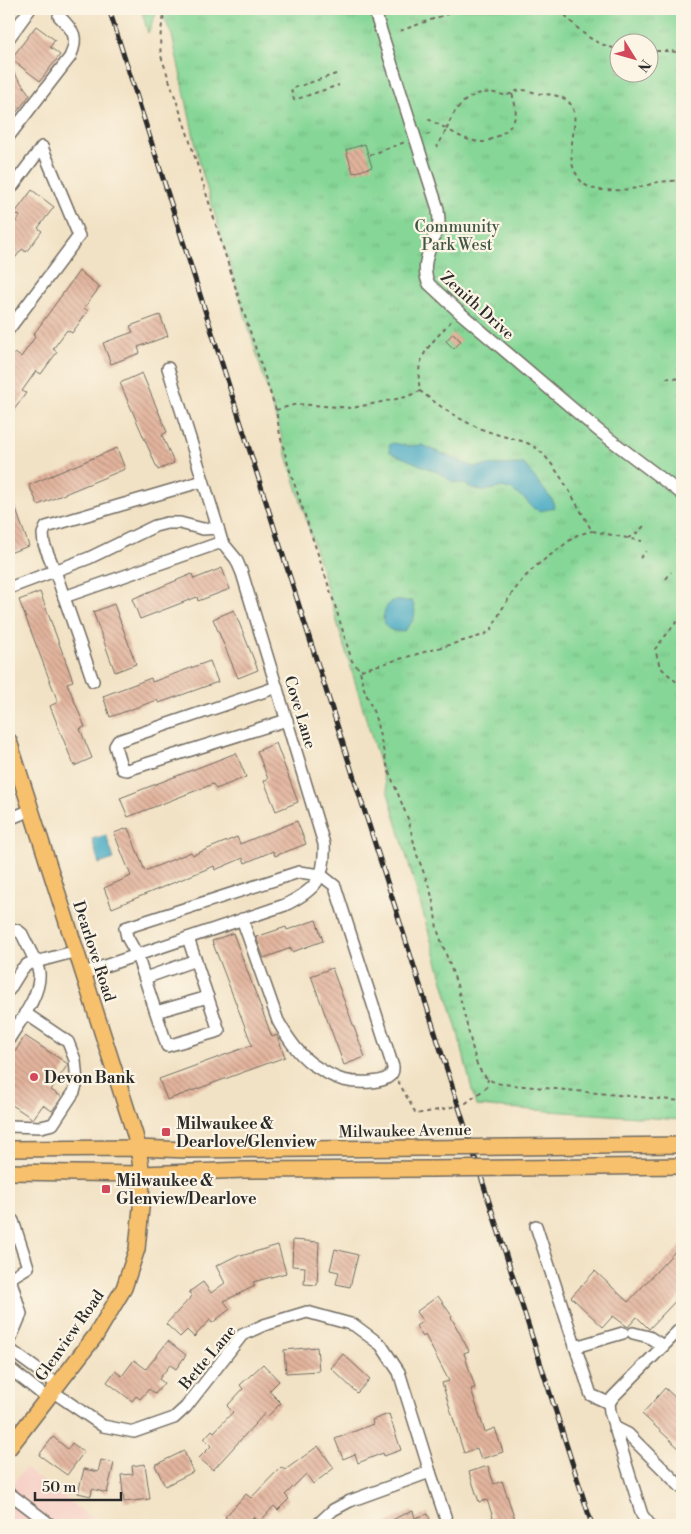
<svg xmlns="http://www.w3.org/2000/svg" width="691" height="1534" font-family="'Libre Bodoni',serif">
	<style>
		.built { fill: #f7d1c8 }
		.wetland { fill: url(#wetland-marsh); stroke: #588161 }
		.park { fill: url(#park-tufts); stroke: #588161; fill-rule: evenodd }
		.water { fill: #42a8c2; stroke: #366a76 }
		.building { fill: url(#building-back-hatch) }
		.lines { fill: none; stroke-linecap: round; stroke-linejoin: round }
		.minor-casing { stroke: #716b61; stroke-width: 14 }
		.major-casing { stroke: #716b61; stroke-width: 18 }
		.path { stroke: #716b61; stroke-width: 2; stroke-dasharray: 4 4; stroke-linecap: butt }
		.minor { stroke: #fff; stroke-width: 11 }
		.major { stroke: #f7c06c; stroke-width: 15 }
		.rail-casing { stroke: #2b2b2b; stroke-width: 5 }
		.rail { stroke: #fcf5e5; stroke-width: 3; stroke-dasharray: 9; stroke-linecap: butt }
		.major-bridge-casing { stroke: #716b61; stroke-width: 18; stroke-linecap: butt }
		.major-bridge { stroke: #f7c06c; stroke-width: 15 }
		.poi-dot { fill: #d1495b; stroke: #fcf5e5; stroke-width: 2 }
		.labels { text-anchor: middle; stroke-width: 4.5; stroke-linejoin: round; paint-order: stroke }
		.park-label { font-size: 16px; fill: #425646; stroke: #fcf5e5 }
		.street-label { font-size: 16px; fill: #2b2b2b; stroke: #fcf5e5 }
		.poi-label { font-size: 16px; font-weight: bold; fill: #2b2b2b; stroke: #fcf5e5; text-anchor: start }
	</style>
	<defs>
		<pattern id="wetland-marsh" width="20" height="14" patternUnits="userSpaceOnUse" patternTransform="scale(1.25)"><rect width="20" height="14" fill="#86d797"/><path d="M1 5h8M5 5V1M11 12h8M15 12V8" fill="none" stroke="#74b982"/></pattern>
		<pattern id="park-tufts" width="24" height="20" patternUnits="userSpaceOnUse" patternTransform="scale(1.25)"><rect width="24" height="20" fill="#86d797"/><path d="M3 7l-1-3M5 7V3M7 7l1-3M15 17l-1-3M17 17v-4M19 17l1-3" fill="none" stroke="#74b982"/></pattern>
		<pattern id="building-back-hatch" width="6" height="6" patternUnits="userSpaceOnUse" patternTransform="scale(1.25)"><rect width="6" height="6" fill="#e3b49d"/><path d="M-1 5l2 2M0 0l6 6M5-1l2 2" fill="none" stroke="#b89380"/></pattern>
	</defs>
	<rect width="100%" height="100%" fill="#fcf5e5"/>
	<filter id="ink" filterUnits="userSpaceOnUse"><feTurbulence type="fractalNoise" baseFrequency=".02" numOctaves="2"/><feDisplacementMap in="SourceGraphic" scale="10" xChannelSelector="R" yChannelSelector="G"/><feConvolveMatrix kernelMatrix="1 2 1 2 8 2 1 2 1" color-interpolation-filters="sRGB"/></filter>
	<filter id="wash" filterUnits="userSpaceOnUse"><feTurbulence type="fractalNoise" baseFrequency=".0096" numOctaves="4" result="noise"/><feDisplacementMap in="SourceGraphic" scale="20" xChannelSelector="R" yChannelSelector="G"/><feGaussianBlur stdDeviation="1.12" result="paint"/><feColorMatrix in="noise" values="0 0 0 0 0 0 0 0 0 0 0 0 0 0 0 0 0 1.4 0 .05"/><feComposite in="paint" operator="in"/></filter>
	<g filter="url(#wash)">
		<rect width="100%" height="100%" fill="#f2e2c5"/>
		<path class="built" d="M25,1468L100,1525H9V1490Z"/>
		<path class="wetland" d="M141,9H158L148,33Z"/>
		<path class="park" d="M161,9H682V524L678,530L682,534V1120L476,1106L458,1033L377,755L200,165L172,35L165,20ZM618,42H648V72H618Z"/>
		<g class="water">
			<path d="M393,443L410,446L422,445L474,467L491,465L524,464L553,501L554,508L540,511L533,508L526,500L512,490L503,487L484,491L472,488L464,484L453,482L439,473L390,452L389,445Z"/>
			<path d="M391,601H412C418,615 414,620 404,631C381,634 378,616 391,601Z"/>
			<path d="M106,835L114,859L99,864L92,839Z"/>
		</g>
		<g id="blocks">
			<g class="building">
				<path d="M36,26L55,40L50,47L60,55L40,81L11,59Z"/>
				<path d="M9,66L30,95L9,122Z"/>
				<path d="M365,144L372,167L353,173L346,150Z"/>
				<path d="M32,190L54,207L38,228L42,231L26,252L22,249L9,266V231L20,216L15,213Z"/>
				<path d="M79,271L100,287L84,308L88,311L72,333L67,330L53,349L57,352L41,374L36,371L22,391L26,393L9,417V362L15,353L21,357L35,337L33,335Z"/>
				<path d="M160,315L168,336L138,347L140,353L111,364L103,343L133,332L130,326Z"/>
				<path d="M453,333L461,341L454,349L446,341Z"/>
				<path d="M142,373L167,432L162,435L174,463L158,470L120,383Z"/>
				<path d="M117,448L125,469L38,505L29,485Z"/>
				<path d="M9,493H10L29,546L9,553Z"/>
				<path d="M222,568L230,589L198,601L197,597L140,619L132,599L192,574L194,579Z"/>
				<path d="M40,592L73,681L67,683L85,727L80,729L92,758L74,766L50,706L58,702L19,600Z"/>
				<path d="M114,604L136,664L115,672L93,612Z"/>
				<path d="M234,610L258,670L238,678L213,619Z"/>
				<path d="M210,661L218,682L159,703L157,700L110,717L103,696L151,678L152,682Z"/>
				<path d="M276,743L298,802L276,811L264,781L268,779L257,751Z"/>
				<path d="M236,753L246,777L216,789L213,784L128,817L120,798Z"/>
				<path d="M297,821L306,844L275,856L273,851L245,863L243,858L215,870L214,866L112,908L104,888L131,876L114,833L128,828L145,871L191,852L193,855L237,837L240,844Z"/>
				<path d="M316,920L323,941L292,952L291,948L264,958L256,937L286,927L287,930Z"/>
				<path d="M233,933L272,1037L277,1035L285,1057L167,1100L159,1079L252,1045L212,941Z"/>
				<path d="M332,968L365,1057L344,1065L311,976Z"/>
				<path d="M25,1036L68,1064L51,1090L62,1097L52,1111L43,1105L33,1119L9,1103V1061Z"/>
				<path d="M293,1240L319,1242L317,1285L304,1284L305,1267L292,1266Z"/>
				<path d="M682,1244V1294L649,1329L637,1317L628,1327L613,1316L603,1327L571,1297L595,1271L628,1302Z"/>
				<path d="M278,1245L286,1273L253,1282L255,1286L224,1301L230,1309L212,1323L210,1320L194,1337L187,1330L180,1337L166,1324L192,1296L189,1292L203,1282L211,1293L225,1283L216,1266L240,1254L241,1256Z"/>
				<path d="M335,1249L358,1255L350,1287L336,1284L339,1272L330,1270Z"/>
				<path d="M438,1296L452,1316L451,1317L469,1351L464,1353L475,1388L471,1389L485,1432L495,1428L503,1452L481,1459L477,1448L464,1453L442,1383L449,1381L425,1335L423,1337L416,1326L423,1321L416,1312Z"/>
				<path d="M168,1341L186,1355L176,1369L170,1365L159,1379L164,1383L155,1394L149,1389L140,1399L136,1396L132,1401L107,1382L115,1371L122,1376L134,1360L146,1369Z"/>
				<path d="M317,1347L319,1371L286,1373L284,1350Z"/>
				<path d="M343,1354L370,1379L357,1393L331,1368Z"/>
				<path d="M263,1364L279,1381L269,1391L281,1403L268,1416L265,1413L213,1470L199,1458L211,1446L204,1439L212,1430L214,1432L233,1412L227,1406L243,1389L240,1385Z"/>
				<path d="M665,1388L682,1404V1451L642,1414Z"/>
				<path d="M389,1414L401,1450L384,1456L383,1453L358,1463L355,1454L343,1459L335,1439L373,1424L372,1420Z"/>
				<path d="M53,1437L68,1449L72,1443L84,1452L67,1475L39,1455Z"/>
				<path d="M318,1446L334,1468L313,1484L306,1474L285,1495L289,1499L278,1510L274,1506L259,1523L253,1517L246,1525H234L225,1517L246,1494L251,1498L281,1467L285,1470Z"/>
				<path d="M184,1451L193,1472L165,1486L155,1465Z"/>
				<path d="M101,1460L114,1463L107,1493L92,1489L91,1496L78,1493L84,1469L98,1472Z"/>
				<path d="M145,1464L150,1499L124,1502L121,1475L133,1474L132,1466Z"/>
				<path d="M488,1466L494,1484L502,1481L517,1525H475L493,1517L487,1500L479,1502L469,1472Z"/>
				<path d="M413,1511L415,1518L428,1514L432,1525H383L400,1516Z"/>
			</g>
		</g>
	</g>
	<g filter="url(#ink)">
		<use href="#blocks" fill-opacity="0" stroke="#716b61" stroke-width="1"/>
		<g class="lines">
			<g class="minor-casing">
				<g id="minor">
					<path d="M374,9L438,209C438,212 439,217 439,221C435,242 418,263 429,284L458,311L599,431L682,494"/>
					<path d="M9,38L30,9"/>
					<path d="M9,136L70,57C79,37 74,31 59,16"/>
					<path d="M9,191L42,147"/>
					<path d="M9,329L79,236L42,147"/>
					<path d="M168,368L218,528"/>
					<path d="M9,588L89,558L155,526L167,523H180L203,529L218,528L222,542L236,559L242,573L324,844C326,879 315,890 285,905L84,973"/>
					<path d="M64,597L222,542"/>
					<path d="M93,681L55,571L44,544L43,534L46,527L203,481"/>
					<path d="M277,687L118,741L115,746L122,769L127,770L287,720"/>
					<path d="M9,819L31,810"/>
					<path d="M9,931C14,928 18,930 22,934C26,943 38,964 39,973C41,995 20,1021 9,1039"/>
					<path d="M188,938L219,1031L167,1046L137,955L127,937L125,928L299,872L321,875L335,886L393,1067C395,1086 355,1083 343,1080C332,1077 321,1070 312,1064C297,1053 287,1037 278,1021L242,919"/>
					<path d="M145,978L196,960"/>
					<path d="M9,990L22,969L28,964L77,951"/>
					<path d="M156,1012L208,997"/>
					<path d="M9,1126L41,1127L53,1124L74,1092L77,1082L75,1060L68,1042L25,1013"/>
					<path d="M9,1221H13L28,1267L10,1278L21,1314L12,1335L9,1340"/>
					<path d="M536,1226L591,1395L609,1403"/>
					<path d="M633,1333L649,1337L663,1346"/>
					<path d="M575,1347L623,1333"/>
					<path d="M9,1349L57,1384"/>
					<path d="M9,1368L47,1398"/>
					<path d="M52,1391L103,1426L134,1432L174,1418L186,1407L242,1335L264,1325L307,1312L354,1325L381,1345L399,1372L430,1472L448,1525"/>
					<path d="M614,1427L628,1434L682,1488"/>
					<path d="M9,1493L51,1525"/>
					<path d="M317,1525L333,1510L350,1501L430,1472"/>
					<path d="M650,1525L642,1515L610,1412L609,1403L613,1397L682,1327"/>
				</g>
			</g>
			<g class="major-casing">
				<g id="major">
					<path d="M9,741L135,1135L138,1148L142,1174L141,1208L137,1249L124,1288L96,1335L9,1448"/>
					<path d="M510,1147L682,1145"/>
					<path d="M9,1149L138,1148L187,1150L424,1148"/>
					<path d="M517,1168L682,1166"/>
					<path d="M9,1172L142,1174L244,1170L431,1169"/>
				</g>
			</g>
			<g class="path">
				<path d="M166,9C161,25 159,40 161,56L187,132L235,286L276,410L280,435L289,468L333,599L352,661L360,670L363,686L375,716L388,769L408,819L417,855L430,889L434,906L437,929L457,985L476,1062C481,1074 488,1082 502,1084L682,1101"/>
				<path d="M560,9C577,29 591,44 618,49"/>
				<path d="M400,31L461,9"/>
				<path d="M648,51H670L682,53"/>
				<path d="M336,74L291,89L294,100L339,85"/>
				<path d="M512,94C519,113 517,125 498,136C494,138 488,141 484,142C470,142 458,136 447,129C456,101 477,85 506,96C510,94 516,91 520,90C527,89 536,94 543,94C601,96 557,146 577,175C580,181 585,186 591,188C604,192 623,190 637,188C644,187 652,183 659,182C667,181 675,181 682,180"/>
				<path d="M428,119L447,129L437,147"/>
				<path d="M426,135L433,133"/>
				<path d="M370,155L405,142"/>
				<path d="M451,321C430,346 414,355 420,391C442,408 466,425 493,433C506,438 521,439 533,446C554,458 579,509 592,531L642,541"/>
				<path d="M666,378L682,379"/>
				<path d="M276,410L297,404L352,408L406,397L420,391"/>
				<path d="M628,538L637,533L644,526"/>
				<path d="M640,558L646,551"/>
				<path d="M666,579L671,572"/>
				<path d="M682,615L655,649L660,667L682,687"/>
				<path d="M361,670L484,635L491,630L502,609L511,595L522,580L536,566L577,535L592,531"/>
				<path d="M398,1081L416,1114L444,1109L466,1103L486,1088L488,1079"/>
			</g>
			<use href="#minor" class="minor"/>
			<use href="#major" class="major"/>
			<g class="rail-casing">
				<path id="rail" d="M109,9L592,1525"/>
			</g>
			<use href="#rail" class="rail"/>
			<g class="major-bridge-casing">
				<g id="major-bridge">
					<path d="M424,1148L510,1147"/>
					<path d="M431,1169L517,1168"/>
				</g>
			</g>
			<use href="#major-bridge" class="major-bridge"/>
		</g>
	</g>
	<g class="poi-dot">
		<circle cx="34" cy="1077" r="5"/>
		<rect x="161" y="1127" width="10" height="10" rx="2.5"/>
		<rect x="101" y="1184" width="10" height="10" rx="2.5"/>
	</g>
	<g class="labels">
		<g class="park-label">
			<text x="457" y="232">Community<tspan x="457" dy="18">Park West</tspan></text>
		</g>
		<g class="street-label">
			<text transform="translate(478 305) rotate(42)" y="6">Zenith Drive</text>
			<text transform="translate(301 712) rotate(73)" y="6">Cove Lane</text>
			<text transform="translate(95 951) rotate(72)" y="6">Dearlove Road</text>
			<text transform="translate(405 1130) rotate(-1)" y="6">Milwaukee Avenue</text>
			<text transform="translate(69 1335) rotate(-55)" y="6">Glenview Road</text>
			<text transform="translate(207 1357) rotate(-50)" y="6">Bette Lane</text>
		</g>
		<g class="poi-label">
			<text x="44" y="1083">Devon Bank</text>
			<text x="176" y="1129">Milwaukee &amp;<tspan x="176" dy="18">Dearlove/Glenview</tspan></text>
			<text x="116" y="1186">Milwaukee &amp;<tspan x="116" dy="18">Glenview/Dearlove</tspan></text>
		</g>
	</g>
	<rect width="691" height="1534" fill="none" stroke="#fcf5e5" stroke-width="30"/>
	<g transform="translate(634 58) rotate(127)"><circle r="24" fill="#fcf5e5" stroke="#a8a49b"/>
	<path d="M0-4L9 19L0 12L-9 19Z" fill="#d1495b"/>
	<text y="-8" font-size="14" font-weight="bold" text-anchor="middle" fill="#2b2b2b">N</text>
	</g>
	<path d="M35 1492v8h86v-8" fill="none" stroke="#2b2b2b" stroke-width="2.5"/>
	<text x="42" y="1492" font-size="15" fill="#2b2b2b" stroke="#fcf5e5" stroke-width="4" paint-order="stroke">50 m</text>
</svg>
